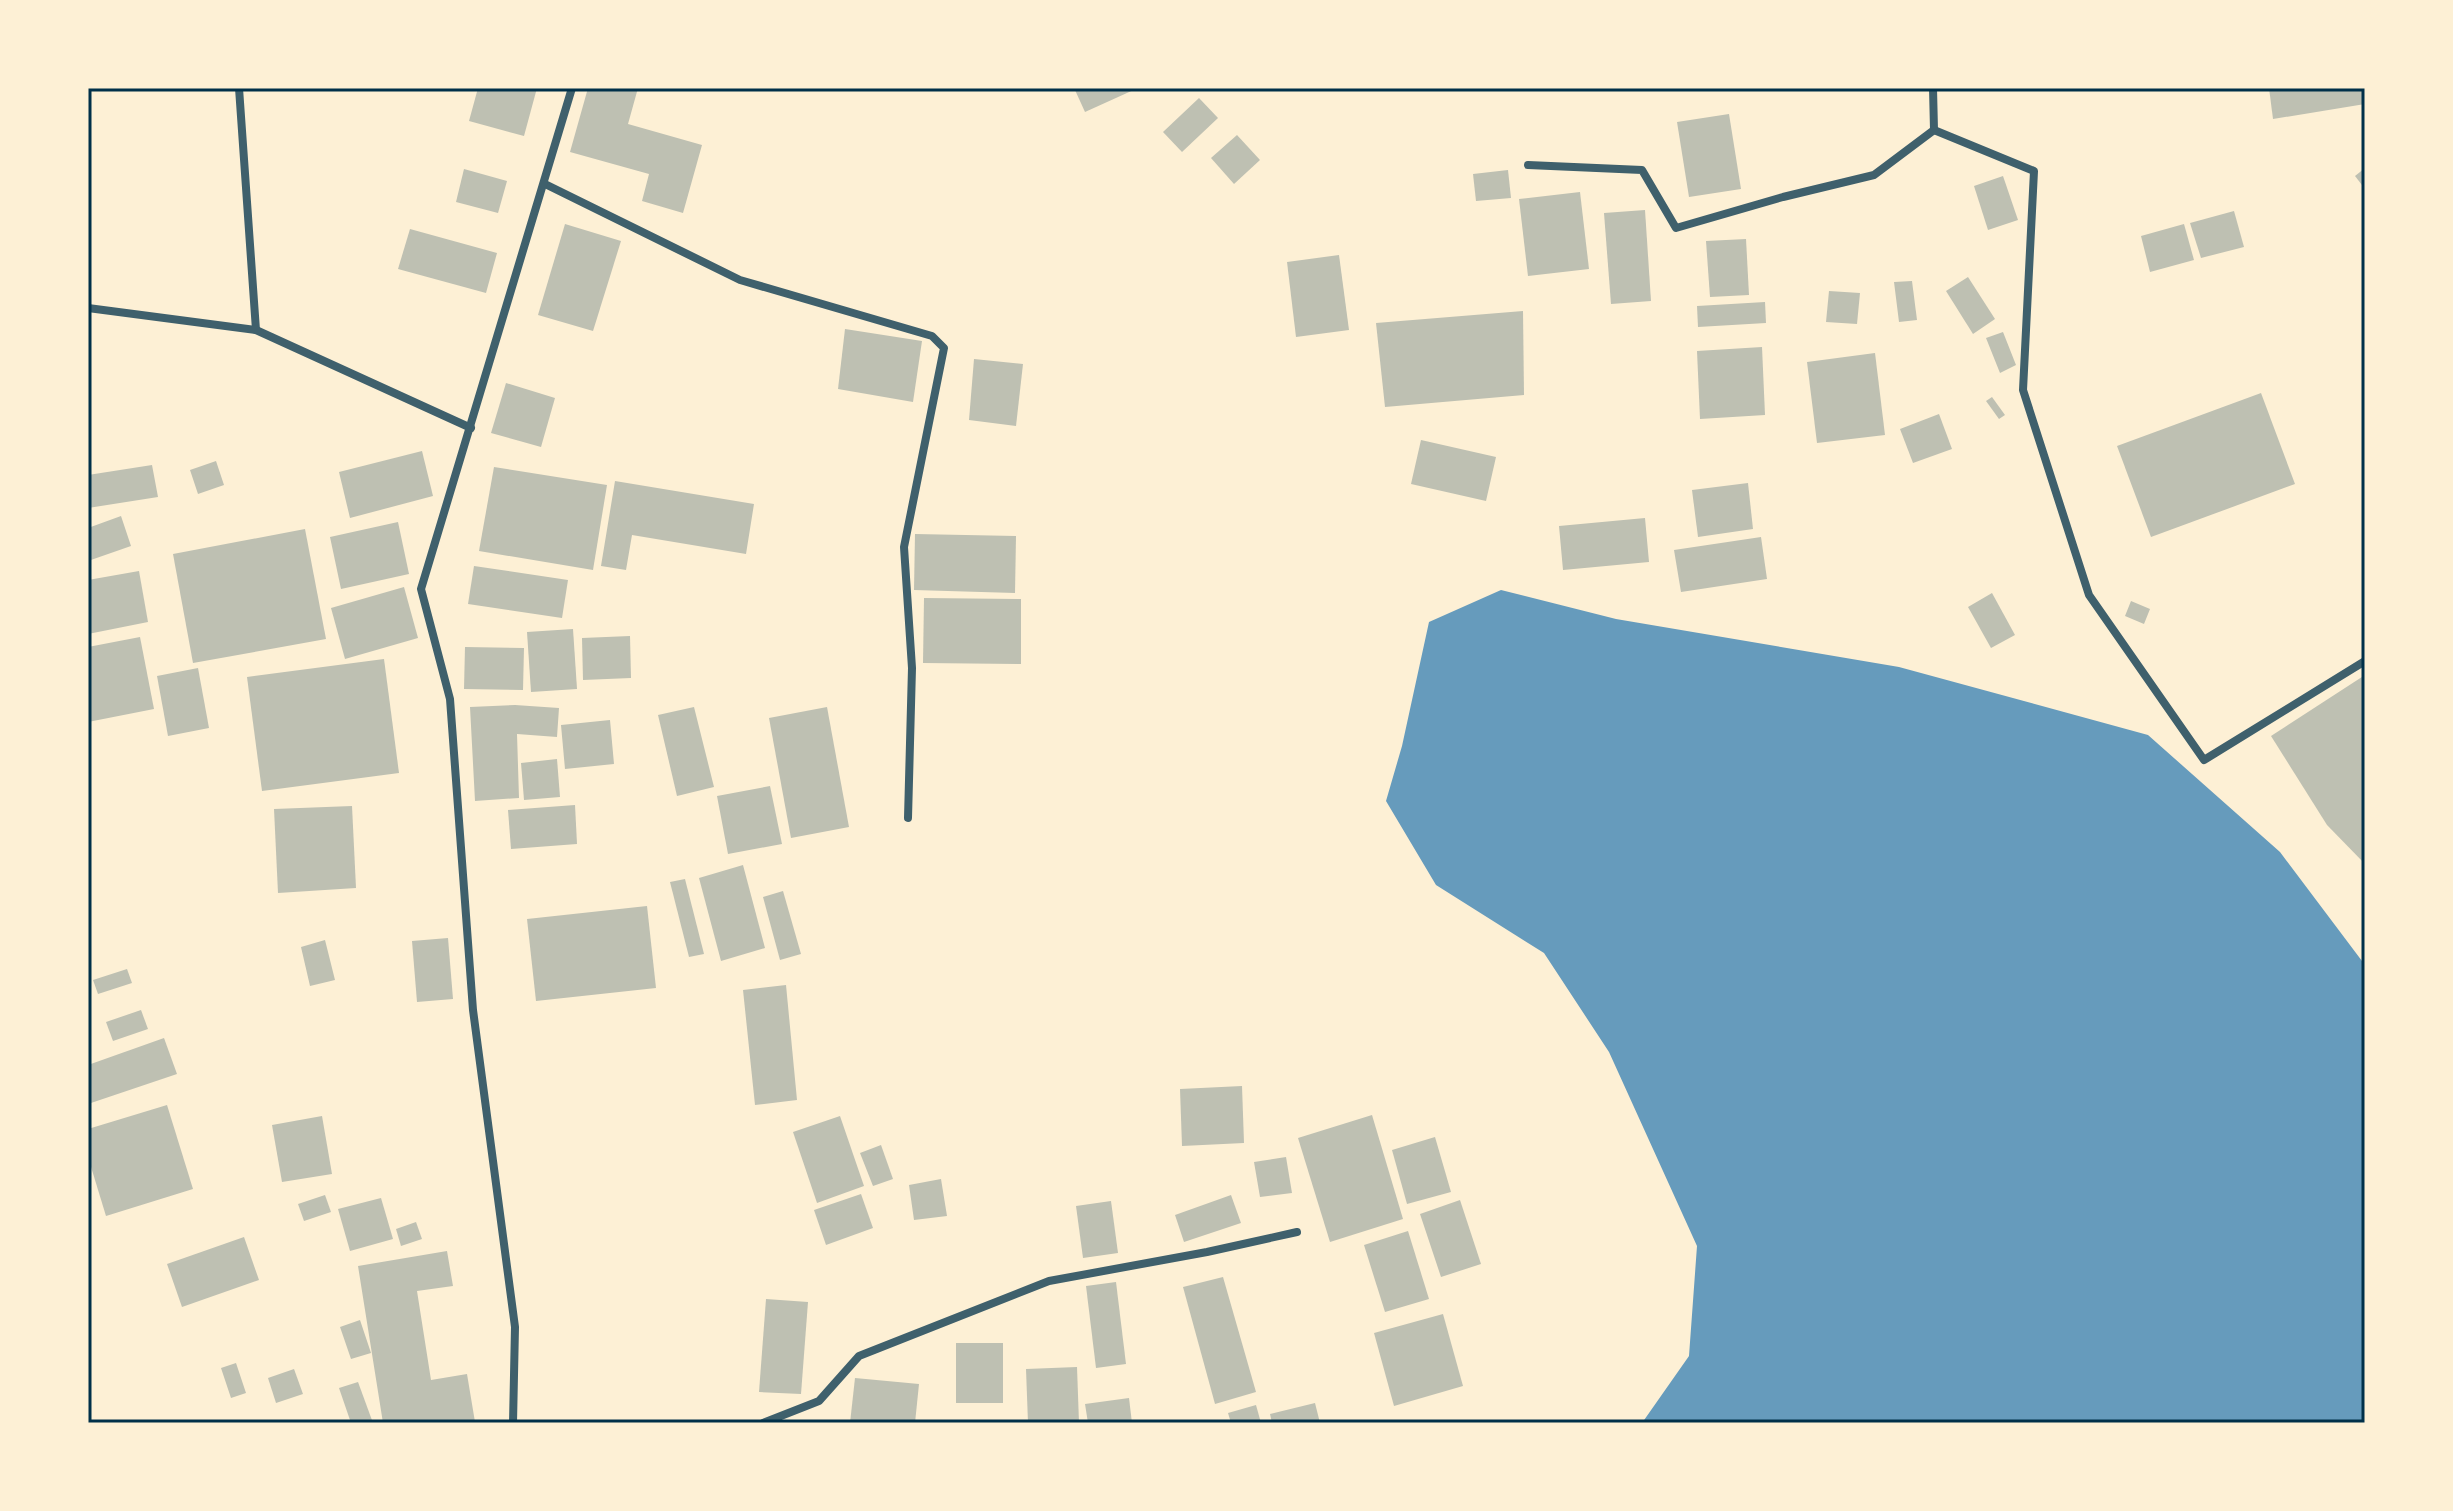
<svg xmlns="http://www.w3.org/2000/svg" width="2453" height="1511" font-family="Rubik,sans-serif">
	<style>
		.water { fill: #669bbc }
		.building { fill: #bec0b2 }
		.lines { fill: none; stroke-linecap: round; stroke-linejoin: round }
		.minor { stroke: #3f606c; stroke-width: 8 }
		.neatline { fill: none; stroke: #003049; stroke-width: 3 }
	</style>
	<rect width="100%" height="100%" fill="#fdf0d5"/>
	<path class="water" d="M1501,590L1616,619L1899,667L2148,735L2280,852L2365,965V1423H1642L1689,1356L1697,1246L1609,1052L1544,953L1436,885L1386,801L1402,746L1429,622Z"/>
	<g class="building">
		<path d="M478,88H537L524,136L469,121Z"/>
		<path d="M588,88H638L628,124L702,145L683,213L642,201L649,174L570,152Z"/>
		<path d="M1078,88H1138L1085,112L1075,90Z"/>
		<path d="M2269,88H2365V104L2273,119Z"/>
		<path d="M1199,98L1218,118L1182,152L1163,132Z"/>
		<path d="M1729,114L1741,189L1689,197L1677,122Z"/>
		<path d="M1237,135L1260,160L1234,184L1211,158Z"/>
		<path d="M2365,168V189L2355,176Z"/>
		<path d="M464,169L507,181L498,213L456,202Z"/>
		<path d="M1508,170L1511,198L1476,201L1473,174Z"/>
		<path d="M2003,176L2018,220L1988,230L1974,186Z"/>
		<path d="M1580,192L1589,269L1528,276L1519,199Z"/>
		<path d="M1645,210L1651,301L1611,304L1604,213Z"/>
		<path d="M2234,211L2244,247L2201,258L2190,223Z"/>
		<path d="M565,224L621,241L593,331L538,315Z"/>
		<path d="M2184,224L2194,260L2150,272L2141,236Z"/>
		<path d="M410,229L497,253L486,293L398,269Z"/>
		<path d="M1746,239L1749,295L1710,297L1706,241Z"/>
		<path d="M1339,255L1349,330L1296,337L1287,262Z"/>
		<path d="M1968,277L1995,319L1973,334L1946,291Z"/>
		<path d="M1912,281L1917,320L1899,322L1894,282Z"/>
		<path d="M1829,291L1860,293L1857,324L1826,322Z"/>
		<path d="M1765,302L1766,323L1698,327L1697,306Z"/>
		<path d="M1523,311L1524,395L1385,407L1376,323Z"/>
		<path d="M845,329L922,341L913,402L838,389Z"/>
		<path d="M2003,332L2016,365L2000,373L1986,338Z"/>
		<path d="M1762,347L1765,415L1700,419L1697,351Z"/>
		<path d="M1875,353L1885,435L1817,443L1807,362Z"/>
		<path d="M974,359L1023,364L1016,426L969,420Z"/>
		<path d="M506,383L555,398L541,447L491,433Z"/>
		<path d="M2261,393L2295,484L2151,537L2117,446Z"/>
		<path d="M1992,397L2005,415L1999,419L1986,401Z"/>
		<path d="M1939,414L1952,449L1913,463L1900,429Z"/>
		<path d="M1421,440L1496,457L1486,501L1411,484Z"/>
		<path d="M422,451L433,496L350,518L339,472Z"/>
		<path d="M216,461L224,485L198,494L190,470Z"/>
		<path d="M152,465L158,497L88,508V475Z"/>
		<path d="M494,467L607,485L593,570L479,551Z"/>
		<path d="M615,481L754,504L746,554L632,535L626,570L601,566Z"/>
		<path d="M1748,483L1753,529L1698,537L1692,490Z"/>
		<path d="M121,516L131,546L88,561V528Z"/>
		<path d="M1645,518L1649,562L1563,570L1559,526Z"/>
		<path d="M398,522L409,574L341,589L330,537Z"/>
		<path d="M305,529L326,639L193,663L173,554Z"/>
		<path d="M915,534L1016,536L1015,593L914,590Z"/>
		<path d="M1761,537L1767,579L1681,592L1674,550Z"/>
		<path d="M474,566L568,580L562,618L468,604Z"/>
		<path d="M139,571L148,622L88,634V580Z"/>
		<path d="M404,587L418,638L345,659L331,608Z"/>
		<path d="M1992,593L2015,635L1991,648L1968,607Z"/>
		<path d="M924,598L1021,599V664L923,663Z"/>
		<path d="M2131,601L2150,609L2144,624L2125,616Z"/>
		<path d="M573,629L577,689L531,692L527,632Z"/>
		<path d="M630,636L631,678L583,680L582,638Z"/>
		<path d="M140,637L154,709L88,722V647Z"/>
		<path d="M465,647L524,648L523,690L464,689Z"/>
		<path d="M384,659L399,773L262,791L247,677Z"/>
		<path d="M198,668L209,728L168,736L157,676Z"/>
		<path d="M2365,675V864L2327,825L2271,736Z"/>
		<path d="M515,705L559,708L557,737L517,734L519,798L475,801L470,707Z"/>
		<path d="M694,707L714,787L677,796L658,715Z"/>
		<path d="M827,707L849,827L791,838L769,718Z"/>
		<path d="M610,720L614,764L565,769L561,725Z"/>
		<path d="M557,759L560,797L524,800L521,763Z"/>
		<path d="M770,786L782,844L728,854L717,796Z"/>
		<path d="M575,805L577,844L511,849L508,810Z"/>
		<path d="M352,806L356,888L278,893L274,809Z"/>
		<path d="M743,865L765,948L721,961L699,878Z"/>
		<path d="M685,879L704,954L689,957L670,882Z"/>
		<path d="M783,891L801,954L780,960L763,897Z"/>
		<path d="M647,906L656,988L536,1001L527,919Z"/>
		<path d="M448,938L453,999L417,1002L412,941Z"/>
		<path d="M325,940L335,980L310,986L301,947Z"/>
		<path d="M127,969L132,983L98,994L93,980Z"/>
		<path d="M786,985L797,1100L755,1105L743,990Z"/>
		<path d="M141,1010L148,1029L113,1041L106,1022Z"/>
		<path d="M164,1038L177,1074L88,1104V1065Z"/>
		<path d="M1242,1086L1244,1143L1182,1146L1180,1089Z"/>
		<path d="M167,1105L193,1189L106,1216L88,1157V1129Z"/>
		<path d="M1372,1115L1403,1219L1330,1242L1298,1138Z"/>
		<path d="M322,1116L332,1174L282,1182L272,1125Z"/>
		<path d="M840,1116L864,1186L817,1203L793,1132Z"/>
		<path d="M1435,1137L1451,1192L1407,1204L1392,1150Z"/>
		<path d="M881,1145L893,1179L873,1186L860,1153Z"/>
		<path d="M1286,1157L1292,1193L1260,1197L1254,1162Z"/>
		<path d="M941,1179L947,1216L914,1220L909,1185Z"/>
		<path d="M861,1194L873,1228L826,1245L814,1210Z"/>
		<path d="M325,1195L331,1212L304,1221L298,1204Z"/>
		<path d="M1231,1195L1241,1223L1184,1242L1175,1215Z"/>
		<path d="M381,1198L393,1239L350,1251L338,1209Z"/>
		<path d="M1460,1200L1481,1264L1441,1277L1420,1214Z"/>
		<path d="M1111,1201L1118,1253L1083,1258L1076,1206Z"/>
		<path d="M416,1222L422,1239L401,1246L396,1229Z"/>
		<path d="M1408,1231L1429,1299L1385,1312L1364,1245Z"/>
		<path d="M244,1237L259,1280L182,1307L167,1264Z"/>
		<path d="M447,1251L453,1286L417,1291L431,1380L467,1374L475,1422L383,1423L358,1266Z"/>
		<path d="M1223,1277L1256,1392L1215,1404L1183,1287Z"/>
		<path d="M1116,1282L1126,1364L1096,1368L1086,1286Z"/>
		<path d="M766,1299L808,1302L801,1394L759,1392Z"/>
		<path d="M1443,1314L1463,1386L1394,1406L1374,1333Z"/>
		<path d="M360,1320L371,1353L351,1359L340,1327Z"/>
		<rect x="956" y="1343" width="47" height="60"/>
		<path d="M236,1363L246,1393L231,1398L221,1368Z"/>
		<path d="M1077,1367L1079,1423H1028L1026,1369Z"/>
		<path d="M294,1369L303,1394L276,1403L268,1378Z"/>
		<path d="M855,1378L919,1384L915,1423H850Z"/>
		<path d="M358,1382L373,1423H351L339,1388Z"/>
		<path d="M1129,1398L1132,1423H1088L1085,1404Z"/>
		<path d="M1315,1403L1320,1423H1272L1270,1414Z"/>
		<path d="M1256,1405L1261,1423H1231L1228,1413Z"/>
	</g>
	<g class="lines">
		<g class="minor">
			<path d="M239,88L256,330"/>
			<path d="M1933,88L1934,130L2034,171L2023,390L2089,595L2204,760L2365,661"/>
			<path d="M1528,165L1642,170L1676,228L1783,197L1874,175L1934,130"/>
			<path d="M545,184L740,280L932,336L944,348L904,547L912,668L908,818"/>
			<path d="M88,308L256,330L471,428"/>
			<path d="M513,1423L515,1327L473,1010L450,699L421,589L572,88"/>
			<path d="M763,1423L819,1401L859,1356L1049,1281L1207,1252L1297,1232"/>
		</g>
	</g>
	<rect width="2453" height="1511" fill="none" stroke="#fdf0d5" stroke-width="180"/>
	<rect x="90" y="90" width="2273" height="1331" class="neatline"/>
</svg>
